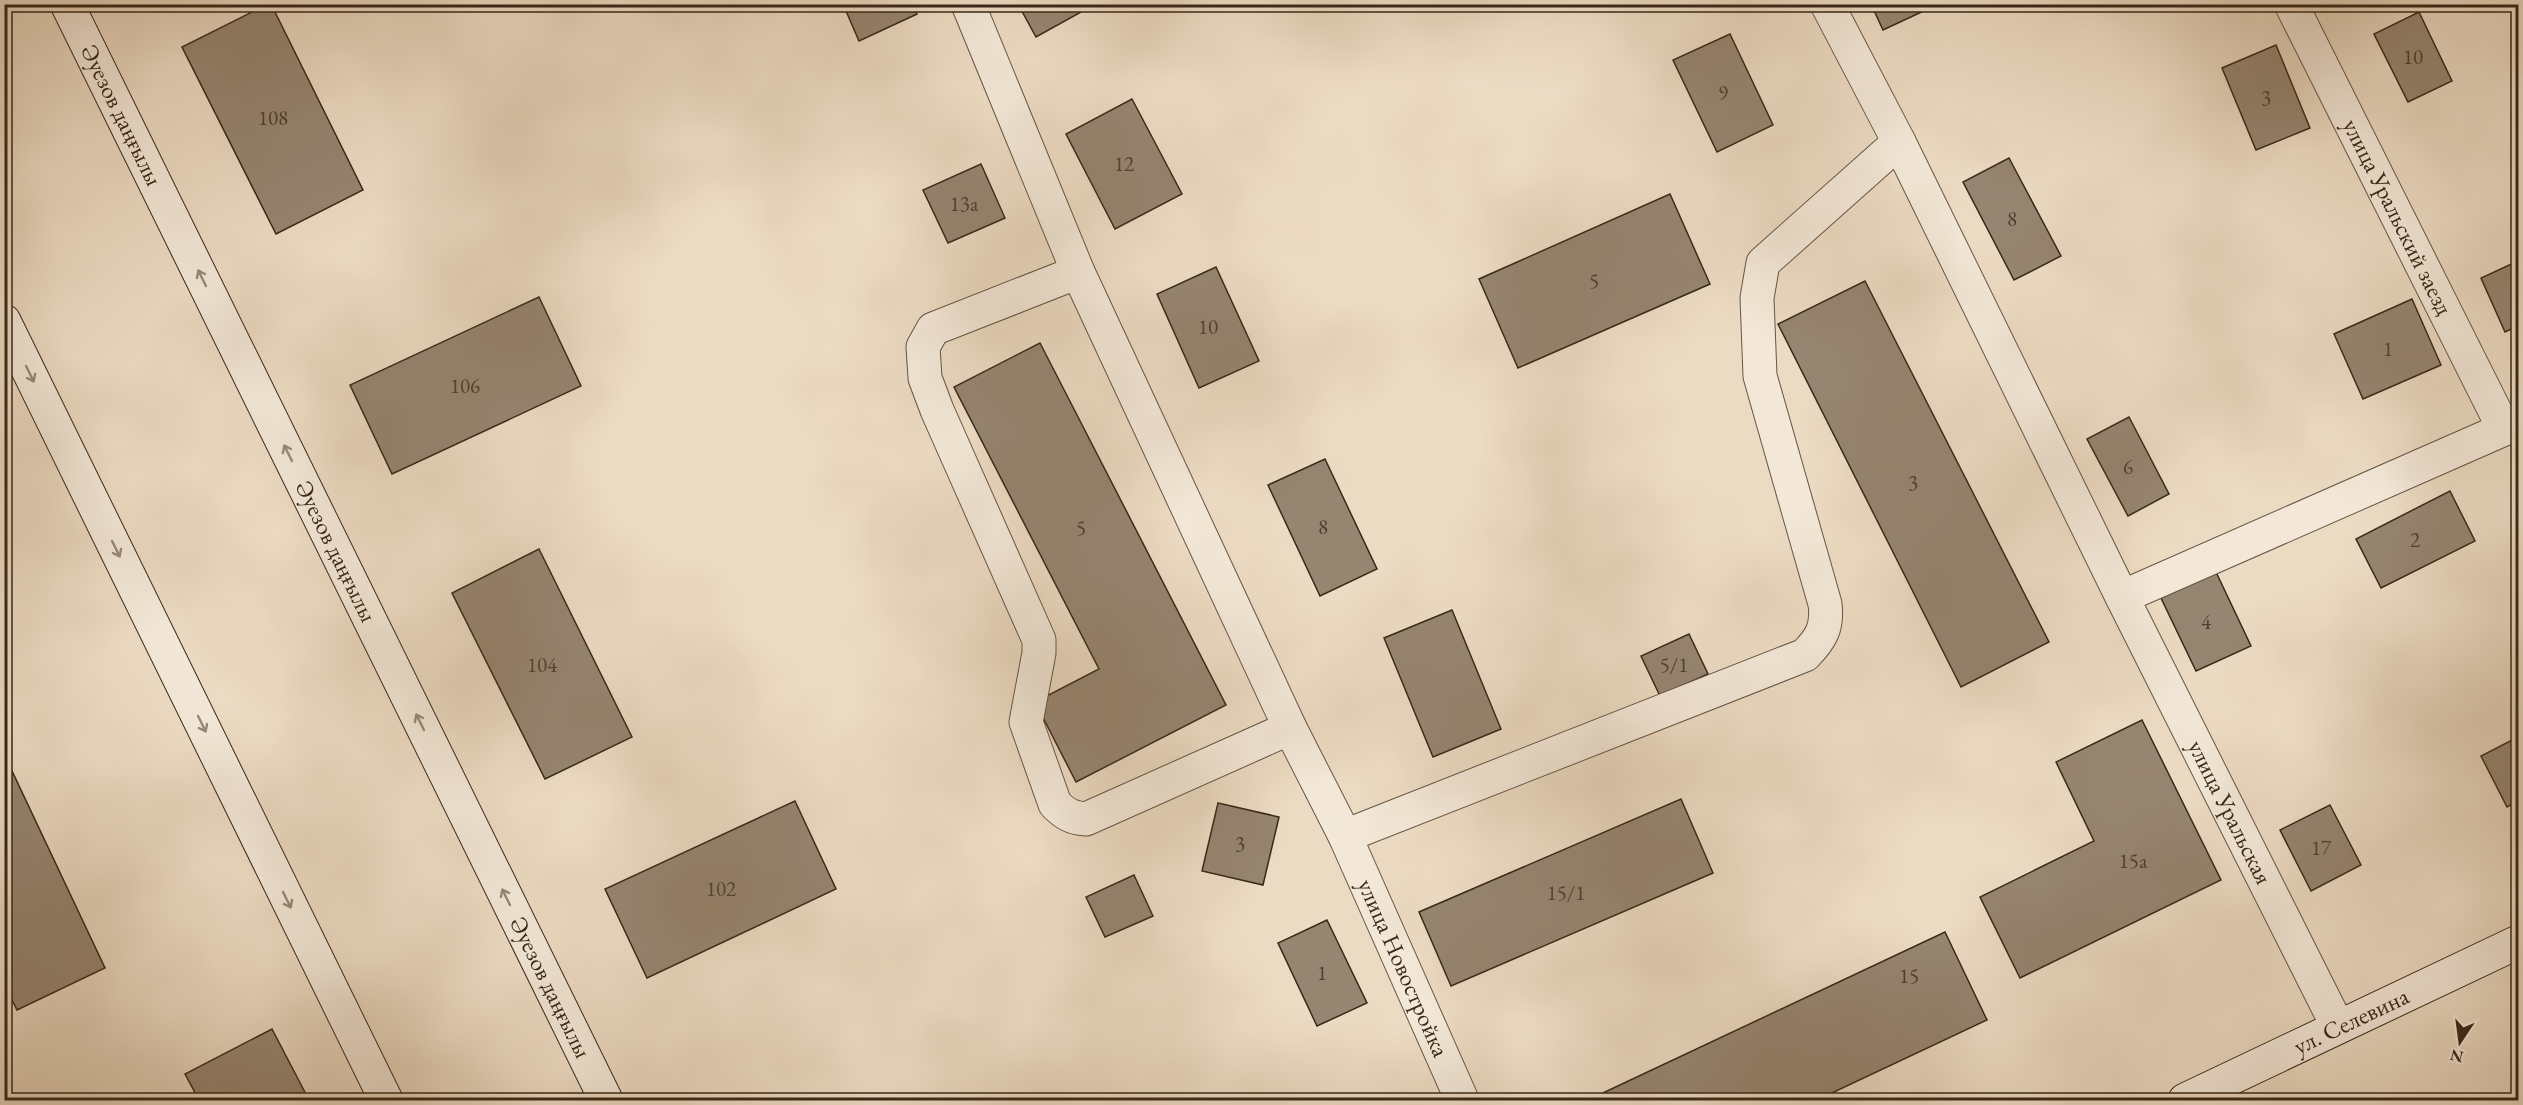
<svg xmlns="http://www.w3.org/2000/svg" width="2523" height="1105" font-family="'EB Garamond',serif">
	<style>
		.building { fill: #968571; stroke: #392819; stroke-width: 1.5 }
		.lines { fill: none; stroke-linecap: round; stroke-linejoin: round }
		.street-casing { stroke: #654; stroke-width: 35 }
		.secondary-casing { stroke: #392819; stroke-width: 35 }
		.street { stroke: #f3e8d8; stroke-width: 33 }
		.secondary { stroke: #f3e8d8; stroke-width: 33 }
		.oneway { stroke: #968878 }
		.labels { text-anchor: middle; stroke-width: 4.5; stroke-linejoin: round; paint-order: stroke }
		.number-label { font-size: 21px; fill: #503f2f }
		.street-label { font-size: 24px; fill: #392819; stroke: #f3e8d8 }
	</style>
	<rect width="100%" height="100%" fill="#ecdbc3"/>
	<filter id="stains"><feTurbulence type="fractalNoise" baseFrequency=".00333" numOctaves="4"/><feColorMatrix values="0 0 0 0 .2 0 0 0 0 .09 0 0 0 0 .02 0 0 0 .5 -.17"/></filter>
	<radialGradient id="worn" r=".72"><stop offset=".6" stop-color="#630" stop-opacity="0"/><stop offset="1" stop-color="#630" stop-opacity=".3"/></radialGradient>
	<g class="building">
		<path d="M268,4H271L363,190L276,234L182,47Z"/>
		<path d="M843,4H913L917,14L859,41Z"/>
		<path d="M1018,4H1091L1092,6L1036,37Z"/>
		<path d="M1871,4H1929L1930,8L1883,30Z"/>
		<path d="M2419,12L2452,81L2408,102L2374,34Z"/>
		<path d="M1730,34L1773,125L1717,152L1673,60Z"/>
		<path d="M2276,45L2310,128L2256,150L2222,68Z"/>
		<path d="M1132,99L1182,194L1115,229L1066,134Z"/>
		<path d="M2009,158L2061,256L2014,280L1963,182Z"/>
		<path d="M981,164L1005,218L948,243L923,190Z"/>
		<path d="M1670,194L1710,284L1518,368L1479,279Z"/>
		<path d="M2518,261V326L2505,332L2481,278Z"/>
		<path d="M1216,267L1259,361L1199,388L1157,294Z"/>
		<path d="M1865,281L2049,642L1961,687L1778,324Z"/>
		<path d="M539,297L581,386L392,474L350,385Z"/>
		<path d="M2412,299L2441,365L2363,399L2334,334Z"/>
		<path d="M1040,343L1226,705L1076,782L1035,702L1099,669L954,387Z"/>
		<path d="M2129,417L2169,494L2128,516L2087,439Z"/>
		<path d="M1325,459L1377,569L1320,596L1268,485Z"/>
		<path d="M2450,491L2475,541L2381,588L2356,539Z"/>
		<path d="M539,549L632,737L545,779L452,593Z"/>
		<path d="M2216,572L2251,646L2196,671L2161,598Z"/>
		<path d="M1452,610L1501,729L1433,757L1384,638Z"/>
		<path d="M1689,634L1708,674L1660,696L1641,656Z"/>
		<path d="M2142,720L2221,880L2020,978L1980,897L2094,841L2056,762Z"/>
		<path d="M2518,737V801L2507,807L2481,756Z"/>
		<path d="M4,754L105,968L17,1010L4,984Z"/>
		<path d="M1681,799L1713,873L1451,986L1419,912Z"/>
		<path d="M795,801L836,889L647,978L605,889Z"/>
		<path d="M1218,803L1279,817L1263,885L1202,871Z"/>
		<path d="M2330,805L2361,865L2311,891L2280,830Z"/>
		<path d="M1134,875L1153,916L1105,937L1086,897Z"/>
		<path d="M1327,920L1367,1003L1317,1026L1278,943Z"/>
		<path d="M1945,932L1987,1020L1817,1100H1588Z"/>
		<path d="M272,1029L309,1100H199L185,1074Z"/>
	</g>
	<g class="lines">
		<g class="street-casing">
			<g id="street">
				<path id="s1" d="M968,4L1078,272L1290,728L1345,836L1462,1100"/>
				<path id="s2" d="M1827,4L1899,142L2122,597L2338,1027"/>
				<path id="s3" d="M2291,4L2504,429"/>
				<path d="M1078,272L933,329L923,347L925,378L937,410L1039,640V653L1026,722L1055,804C1065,814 1072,818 1086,819L1290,728"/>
				<path d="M2122,597L2518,423"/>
				<path d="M1345,836L1805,655C1821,639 1828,627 1825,604L1760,376L1757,298L1763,263L1899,142"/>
			</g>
		</g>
		<g class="secondary-casing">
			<g id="secondary">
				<path id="s4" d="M67,4L606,1100"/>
				<path d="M4,321L386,1100"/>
				<path id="s5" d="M2185,1100L2518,942"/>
			</g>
		</g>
		<use href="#street" class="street"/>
		<use href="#secondary" class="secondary"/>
	</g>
	<defs><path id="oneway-shaft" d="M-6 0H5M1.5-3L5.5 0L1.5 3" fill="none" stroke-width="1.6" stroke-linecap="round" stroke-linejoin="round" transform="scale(1.5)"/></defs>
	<g class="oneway">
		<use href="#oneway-shaft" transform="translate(202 278) rotate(-116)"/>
		<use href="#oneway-shaft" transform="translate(30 374) rotate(64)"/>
		<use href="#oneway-shaft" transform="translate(288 453) rotate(-116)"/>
		<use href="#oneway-shaft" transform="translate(116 549) rotate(64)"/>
		<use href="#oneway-shaft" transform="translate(420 722) rotate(-116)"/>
		<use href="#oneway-shaft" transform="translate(202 724) rotate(64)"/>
		<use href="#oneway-shaft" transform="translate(506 897) rotate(-116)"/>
		<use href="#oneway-shaft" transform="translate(287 900) rotate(64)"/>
	</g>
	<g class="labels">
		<g class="number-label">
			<text x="2413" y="64">10</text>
			<text x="1723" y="100">9</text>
			<text x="2266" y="105">3</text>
			<text x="273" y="125">108</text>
			<text x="1124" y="171">12</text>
			<text x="964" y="211">13а</text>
			<text x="2012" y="226">8</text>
			<text x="1594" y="288">5</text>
			<text x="1208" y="334">10</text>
			<text x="2388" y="356">1</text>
			<text x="465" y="393">106</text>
			<text x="2128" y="474">6</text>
			<text x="1913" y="490">3</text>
			<text x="1323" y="534">8</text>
			<text x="1081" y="535">5</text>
			<text x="2415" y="547">2</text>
			<text x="2206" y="629">4</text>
			<text x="542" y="672">104</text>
			<text x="1674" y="672">5/1</text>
			<text x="1240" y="851">3</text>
			<text x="2321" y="855">17</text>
			<text x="2133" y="868">15а</text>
			<text x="721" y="896">102</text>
			<text x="1566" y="900">15/1</text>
			<text x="1322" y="980">1</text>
			<text x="1909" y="983">15</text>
		</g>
		<g class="street-label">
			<text dy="8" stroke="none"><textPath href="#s4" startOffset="124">Әуезов даңғылы</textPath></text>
			<text dy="8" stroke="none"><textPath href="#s3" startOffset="238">улица Уральский заезд</textPath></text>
			<text dy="8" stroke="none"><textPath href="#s4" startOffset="610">Әуезов даңғылы</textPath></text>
			<text dy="8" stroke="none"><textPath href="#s2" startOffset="903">улица Уральская</textPath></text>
			<text dy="8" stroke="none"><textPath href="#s1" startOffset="1058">улица Новостройка</textPath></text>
			<text dy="8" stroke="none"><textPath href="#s4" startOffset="1096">Әуезов даңғылы</textPath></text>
			<text dy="8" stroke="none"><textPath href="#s5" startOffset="184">ул. Селевина</textPath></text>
		</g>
	</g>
	<rect width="2523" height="1105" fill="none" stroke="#ecdbc3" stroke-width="24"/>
	<rect x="6" y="6" width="2511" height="1093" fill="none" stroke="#392819" stroke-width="3"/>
	<rect x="12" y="12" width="2499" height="1081" fill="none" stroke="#392819" stroke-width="1.5"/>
	<g transform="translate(2460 1042) rotate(193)" stroke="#f3e8d8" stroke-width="4.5" paint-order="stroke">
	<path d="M0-4.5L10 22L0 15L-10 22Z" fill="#392819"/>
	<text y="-9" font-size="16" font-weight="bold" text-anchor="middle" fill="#392819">N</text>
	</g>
	<rect width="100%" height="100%" filter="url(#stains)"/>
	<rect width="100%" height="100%" fill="url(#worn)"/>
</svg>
